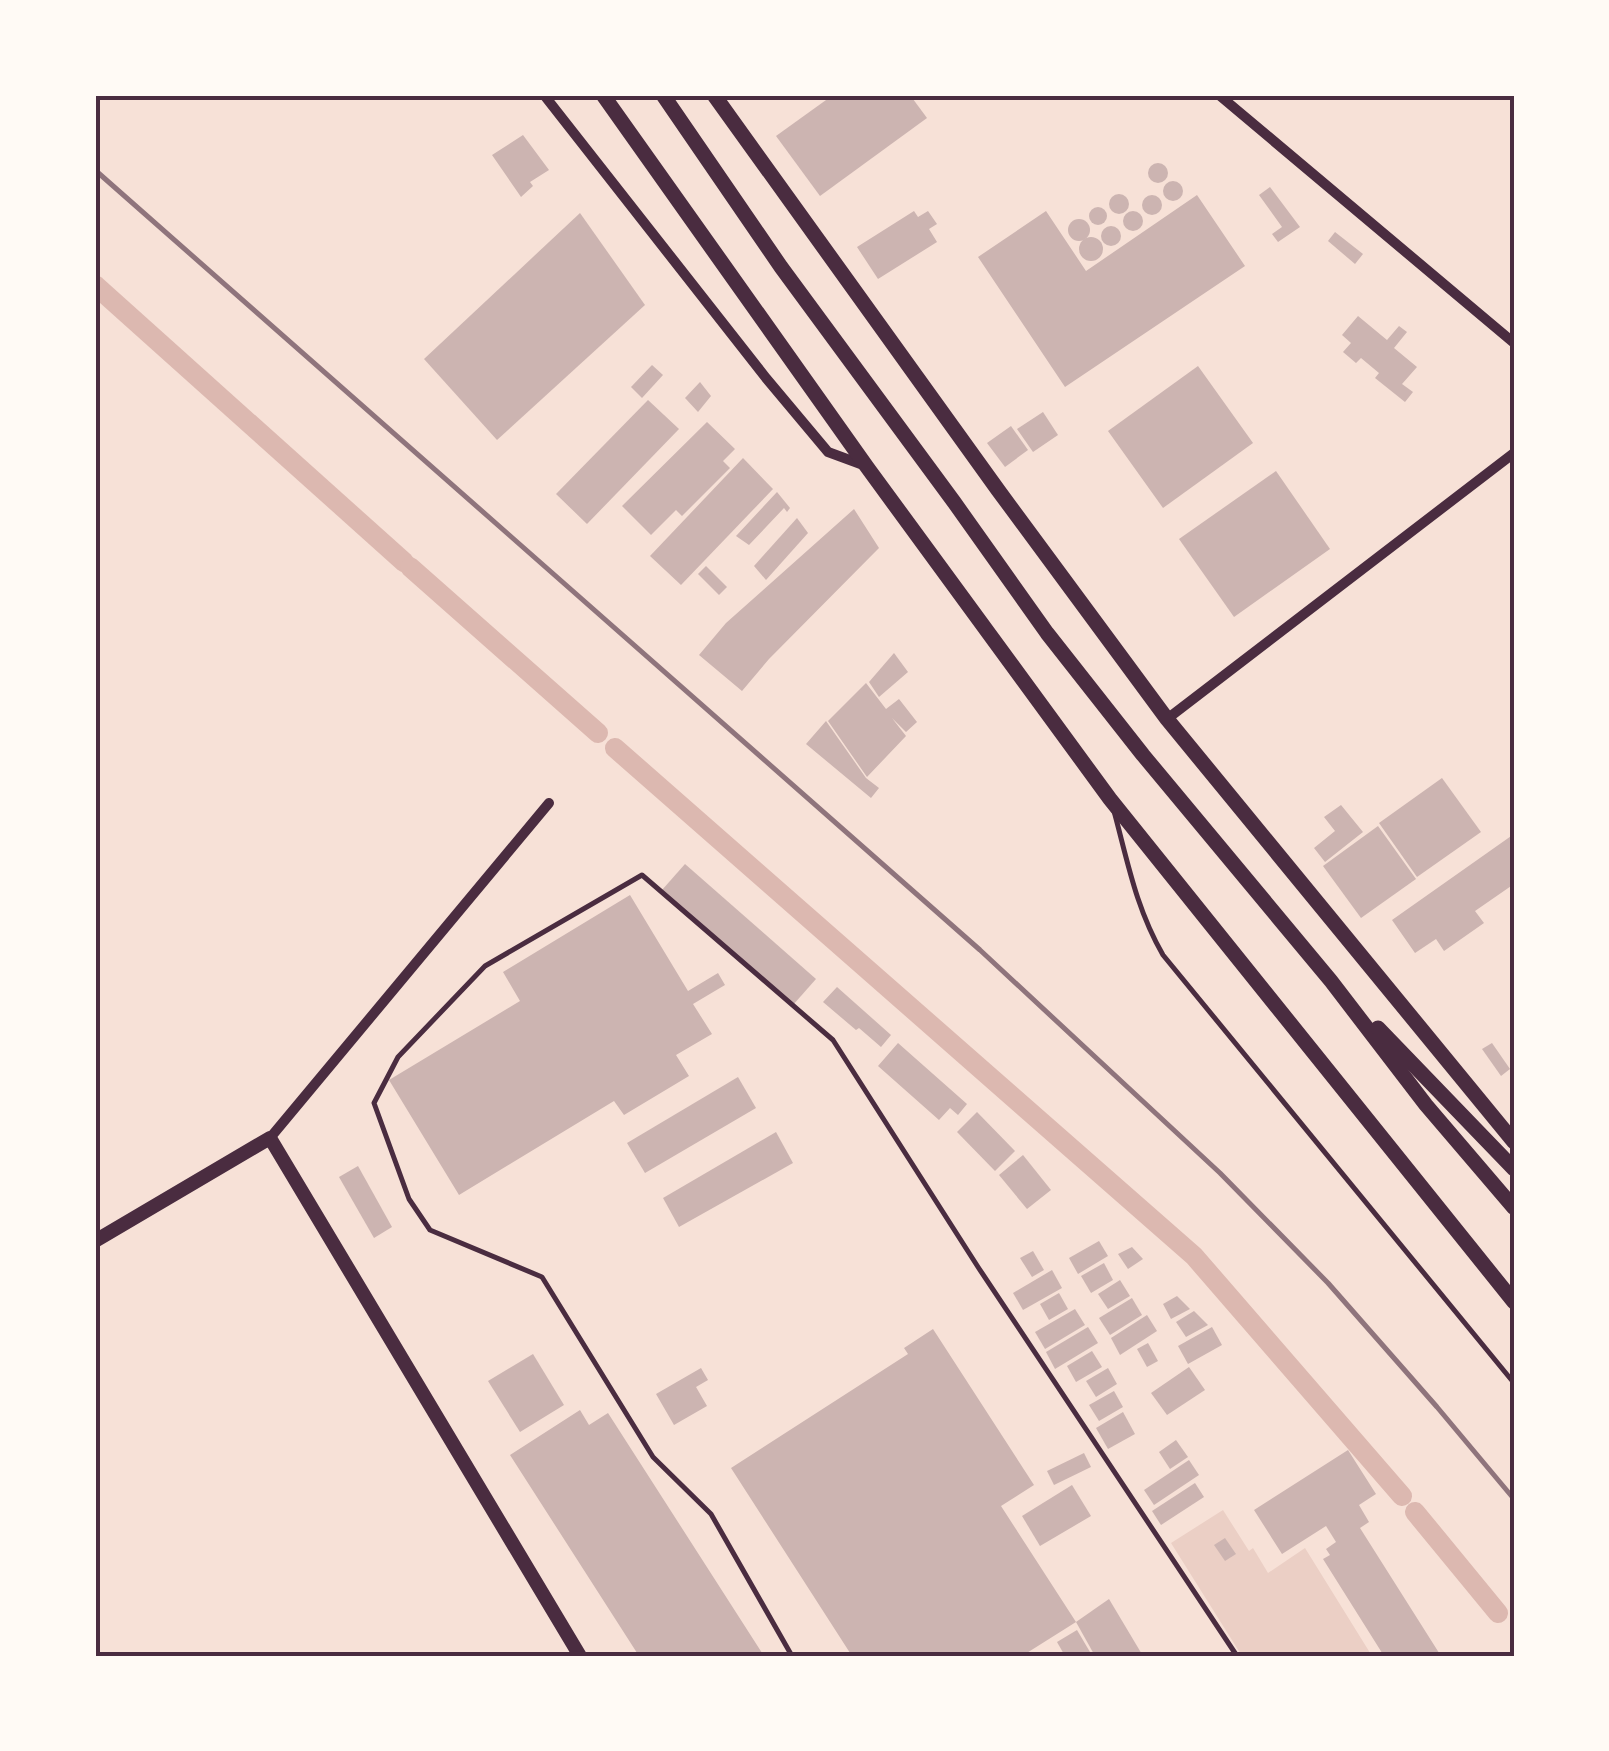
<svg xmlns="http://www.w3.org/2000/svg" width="1609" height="1751" font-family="Cabin,sans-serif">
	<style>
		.green { fill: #ebcfc5 }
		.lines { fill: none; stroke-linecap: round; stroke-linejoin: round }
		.canal { stroke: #dcb8b0; stroke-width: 20 }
		.building { fill: #ccb4b1 }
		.service { stroke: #4a2c40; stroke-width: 5 }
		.minor { stroke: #4a2c40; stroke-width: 10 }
		.secondary { stroke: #4a2c40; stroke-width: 14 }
		.primary { stroke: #4a2c40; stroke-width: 15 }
		.trunk { stroke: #4a2c40; stroke-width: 15 }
		.rail { stroke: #8f747c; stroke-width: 5 }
		.neatline { fill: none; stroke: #4a2c40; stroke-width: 4 }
	</style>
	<rect width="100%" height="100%" fill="#f7e1d7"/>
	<path class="green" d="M1223,1510L1249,1551L1253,1548L1268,1573L1305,1548L1372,1656H1242L1171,1543Z"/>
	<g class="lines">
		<g class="canal">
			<path d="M95,285L404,562"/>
			<path d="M410,567L598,733"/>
			<path d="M615,748L1194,1256L1402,1496"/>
			<path d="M1415,1512L1498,1613"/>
		</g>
	</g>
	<g class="building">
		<path d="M833,95H910L927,118L820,196L776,136Z"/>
		<path d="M523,135L549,170L530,182L533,186L521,197L492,155Z"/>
		<circle cx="1158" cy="173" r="10"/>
		<circle cx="1173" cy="191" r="10"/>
		<path d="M1270,187L1300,227L1278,242L1272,234L1282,227L1259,195Z"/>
		<circle cx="1119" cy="204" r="10"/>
		<path d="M1197,195L1245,266L1065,387L978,257L1046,211L1086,271Z"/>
		<circle cx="1152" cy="205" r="10"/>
		<circle cx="1098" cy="216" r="9"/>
		<path d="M914,211L918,217L928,211L937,224L929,229L937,242L878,279L857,247Z"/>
		<circle cx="1133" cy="221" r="10"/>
		<path d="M580,213L645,305L497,440L424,359Z"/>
		<circle cx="1079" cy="230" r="11"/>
		<circle cx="1111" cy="236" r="10"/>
		<path d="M1335,232L1363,254L1355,264L1328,241Z"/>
		<circle cx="1091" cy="249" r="12"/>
		<path d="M1358,316L1387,340L1399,326L1407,332L1394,348L1417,367L1402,384L1413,392L1405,402L1375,378L1379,373L1361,358L1356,363L1343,352L1351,343L1342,335Z"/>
		<path d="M652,365L663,375L642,398L631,387Z"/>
		<path d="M1198,366L1253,443L1163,508L1108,431Z"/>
		<path d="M700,382L711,396L698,412L685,398Z"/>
		<path d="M648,400L679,429L587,524L556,494Z"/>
		<path d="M1043,412L1058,435L1033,452L1017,429Z"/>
		<path d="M707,422L735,449L723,461L730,468L682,516L676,510L651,535L622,506Z"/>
		<path d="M1011,426L1028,450L1005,467L987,443Z"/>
		<path d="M743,458L773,489L681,585L650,556Z"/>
		<path d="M1276,471L1330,549L1234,617L1179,539Z"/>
		<path d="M777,492L790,508L787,512L784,508L749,545L736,536Z"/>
		<path d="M854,509L879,548L769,659L742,691L699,655L726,623Z"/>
		<path d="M797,518L808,533L766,580L754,566Z"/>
		<path d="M706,566L727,587L719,595L698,574Z"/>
		<path d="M894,653L908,672L879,697L869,682Z"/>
		<path d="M866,683L886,709L899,699L917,722L906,732L892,718L906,736L867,777L828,721Z"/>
		<path d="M826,721L866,778L879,788L871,798L806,744Z"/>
		<path d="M1442,778L1481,832L1417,877L1379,823Z"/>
		<path d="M1341,805L1363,832L1325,862L1314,848L1335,831L1324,817Z"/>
		<path d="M1378,826L1416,879L1361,918L1323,866Z"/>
		<path d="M1514,834V884L1475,911L1484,923L1444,951L1436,939L1415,953L1392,920Z"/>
		<path d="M685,864L816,979L793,1005L662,890Z"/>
		<path d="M630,895L688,991L718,973L725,985L693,1004L712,1034L676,1055L689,1076L624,1115L614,1101L459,1195L389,1080L520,1001L503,972Z"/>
		<path d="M837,987L891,1035L881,1047L859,1028L856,1030L823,1002Z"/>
		<path d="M898,1043L967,1104L958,1115L950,1108L939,1120L878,1066Z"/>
		<path d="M1492,1043L1510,1069L1501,1076L1482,1049Z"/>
		<path d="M738,1077L756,1108L645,1173L627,1143Z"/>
		<path d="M977,1112L1015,1151L995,1171L957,1132Z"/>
		<path d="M776,1132L793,1163L679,1227L663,1198Z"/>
		<path d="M1023,1155L1051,1190L1027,1209L999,1175Z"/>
		<path d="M358,1166L392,1227L374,1238L339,1177Z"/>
		<path d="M1099,1241L1108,1256L1078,1274L1069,1258Z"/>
		<path d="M1132,1247L1143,1259L1128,1269L1118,1254Z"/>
		<path d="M1033,1251L1044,1270L1032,1277L1020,1258Z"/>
		<path d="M1104,1263L1113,1280L1091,1293L1081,1276Z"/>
		<path d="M1052,1270L1062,1288L1023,1310L1013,1293Z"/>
		<path d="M1120,1280L1130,1296L1108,1309L1098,1294Z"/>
		<path d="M1059,1293L1068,1309L1049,1320L1040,1304Z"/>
		<path d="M1177,1296L1190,1309L1171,1319L1163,1304Z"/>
		<path d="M1132,1298L1142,1315L1110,1335L1099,1318Z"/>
		<path d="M1075,1309L1085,1325L1045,1349L1035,1332Z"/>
		<path d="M1194,1311L1208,1325L1186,1337L1176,1322Z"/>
		<path d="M1147,1315L1157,1331L1120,1355L1111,1338Z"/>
		<path d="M1088,1327L1098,1343L1055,1369L1046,1352Z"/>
		<path d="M1212,1327L1222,1345L1188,1364L1178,1346Z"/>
		<path d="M933,1329L1034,1485L1001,1506L1076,1622L1022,1656H937L935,1652L929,1656H852L731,1468L908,1354L904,1348Z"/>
		<path d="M1148,1343L1158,1361L1147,1367L1137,1349Z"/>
		<path d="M1092,1351L1102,1367L1076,1382L1067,1366Z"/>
		<path d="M533,1354L564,1405L520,1432L488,1381Z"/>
		<path d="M1189,1367L1205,1390L1167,1415L1151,1393Z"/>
		<path d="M701,1368L708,1380L696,1387L707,1406L674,1425L656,1394Z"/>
		<path d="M1108,1368L1117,1384L1096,1397L1086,1381Z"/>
		<path d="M1114,1391L1123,1407L1099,1421L1089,1405Z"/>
		<path d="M580,1410L589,1425L608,1413L764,1656H639L510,1455Z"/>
		<path d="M1123,1412L1135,1434L1108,1449L1096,1428Z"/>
		<path d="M1176,1440L1188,1457L1170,1469L1159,1452Z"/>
		<path d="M1348,1450L1376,1494L1359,1505L1369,1522L1360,1528L1441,1656H1384L1323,1559L1330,1555L1326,1549L1336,1542L1326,1526L1282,1554L1254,1510Z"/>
		<path d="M1084,1453L1091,1467L1054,1485L1047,1471Z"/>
		<path d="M1189,1460L1199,1475L1154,1505L1144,1490Z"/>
		<path d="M1195,1483L1204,1497L1161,1525L1152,1511Z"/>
		<path d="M1072,1485L1091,1516L1040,1546L1022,1516Z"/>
		<path d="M1225,1538L1236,1554L1225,1561L1214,1545Z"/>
		<path d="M1109,1599L1143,1656H1095L1076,1622Z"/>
		<path d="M1077,1630L1090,1652L1084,1656H1065L1057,1642Z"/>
	</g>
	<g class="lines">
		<g class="service">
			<path d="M1114,811C1128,863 1136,908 1163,955L1514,1383"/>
			<path d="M792,1656L711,1514L653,1457L542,1277L430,1230L409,1199L374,1103L398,1057L485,966L642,875L833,1040L978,1267L1237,1656"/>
		</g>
		<g class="minor">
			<path d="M544,95L766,378L828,452L866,466"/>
			<path d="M1219,95L1514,343"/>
			<path d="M1167,719L1514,453"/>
			<path d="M270,1138L549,803"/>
		</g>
		<path class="secondary" d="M95,1241L270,1138L580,1656"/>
		<path class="primary" d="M714,95L998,490L1167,719L1514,1142"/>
		<g class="trunk">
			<path d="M603,95L867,467L1110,799L1514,1302"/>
			<path d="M663,95L781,267L954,502L1047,633L1143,755L1331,981L1426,1105L1514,1208"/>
			<path d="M1378,1028L1514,1169"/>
		</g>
		<path class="rail" d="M95,170L980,950L1220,1173L1328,1283L1437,1407L1514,1499"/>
	</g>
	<rect width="1609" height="1751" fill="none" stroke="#fffaf5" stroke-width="195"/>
	<rect x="98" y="98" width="1414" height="1556" class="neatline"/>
</svg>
